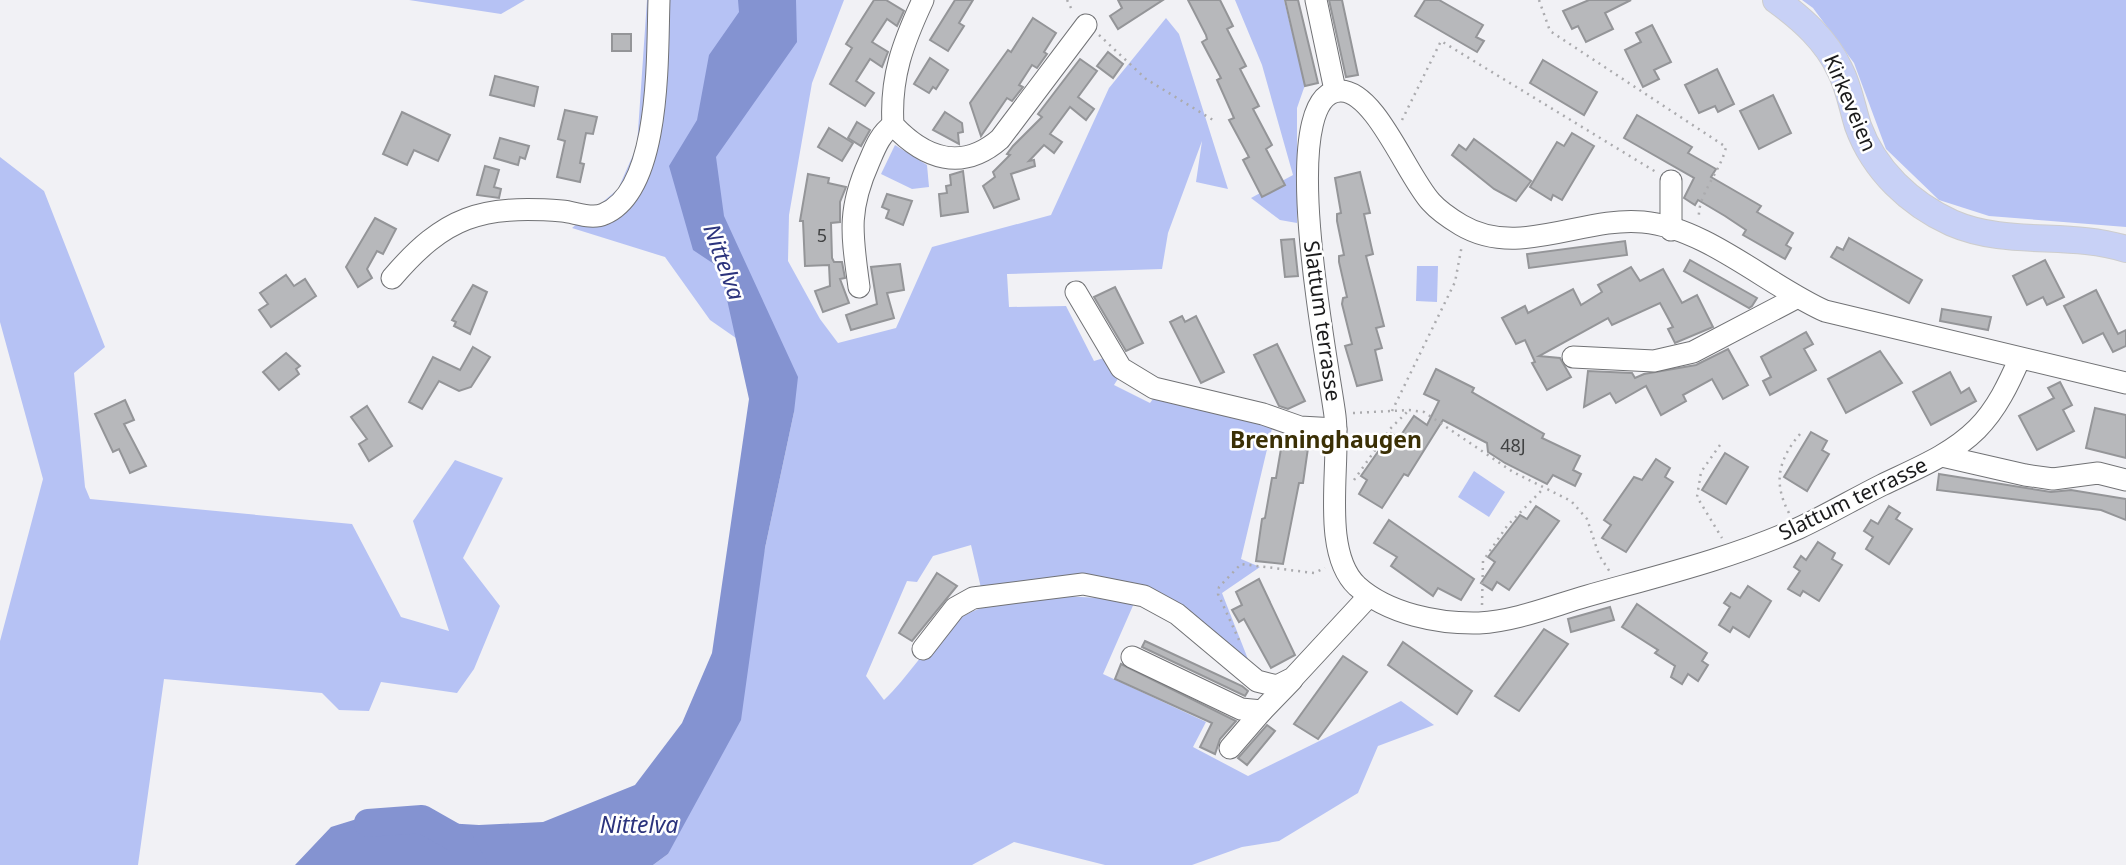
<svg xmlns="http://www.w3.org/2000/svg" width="2126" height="865" font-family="'Noto Sans',sans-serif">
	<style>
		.green { fill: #b6c2f4 }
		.water { fill: #8493d1 }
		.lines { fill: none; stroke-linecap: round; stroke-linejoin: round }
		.river { stroke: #8493d1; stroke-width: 28 }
		.building { fill: #b7b8bb; stroke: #949598; stroke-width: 2 }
		.minor-casing { stroke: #717275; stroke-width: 23 }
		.major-casing { stroke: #cdcdcd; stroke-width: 28 }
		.path { stroke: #ababae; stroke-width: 2.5; stroke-dasharray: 2 5; stroke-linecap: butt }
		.minor { stroke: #fff; stroke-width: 21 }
		.major { stroke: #c8d1f6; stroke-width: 26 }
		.labels { text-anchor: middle; stroke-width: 5; stroke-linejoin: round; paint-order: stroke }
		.number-label { font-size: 18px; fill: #414243 }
		.street-label { font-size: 21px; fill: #1a1a1b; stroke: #fff }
		.water-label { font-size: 23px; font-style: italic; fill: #2c347d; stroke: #fff }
		.neighbourhood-label { font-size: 23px; font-weight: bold; fill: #3b3005; stroke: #fff }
	</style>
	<rect width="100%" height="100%" fill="#f1f1f5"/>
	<g class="green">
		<path d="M409,0H525L501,14Z"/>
		<path d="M647,0H844L812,83L789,215L788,261L820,319L838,343L896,328L932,247L1051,215L1109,88L1166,18L1179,34L1228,189L1196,182L1202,141L1168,233L1162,269L1007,274L1009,307L1066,306L1094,361L1107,357L1121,374L1114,385L1150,403L1158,392L1273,424L1241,559L1260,567L1222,593L1255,677L1147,591L981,588L971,545L933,556L917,582L907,581L866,676L884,700C908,678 926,645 952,624C996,588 1082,596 1135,601L1103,674L1206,722L1193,747L1248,776L1401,701L1434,725L1378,746L1358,793L1279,841L1242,847L1192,865H1105L1014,842L972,865H653L668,854L765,548L794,412L756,352L710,320L665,257L572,228L618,189L637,146Z"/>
		<path d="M1235,0H1284L1305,85L1297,108V223L1280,220L1251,198L1293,175L1262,65Z"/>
		<path d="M1802,0H2126V227L1989,216L1939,200L1886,149L1854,63L1813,8Z"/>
		<path d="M895,145L927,165L929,187L912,189L881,174Z"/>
		<path d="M0,157L44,191L105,347L74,373L85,487L90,499L352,524L401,617L449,631L413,521L455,460L503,478L463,558L500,606L474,669L457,693L381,682L369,711L339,710L322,693L164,679L138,865H0V641L43,479L0,322Z"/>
		<path d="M1417,266H1438L1437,302L1416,301Z"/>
		<path d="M1474,471L1505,492L1489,517L1458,497Z"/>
	</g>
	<path class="water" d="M738,0H796L797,42L716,157L724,216L798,377L794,412L765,548L741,720L668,854L653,865H295L331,827L360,818L479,825L543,822L635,785L682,723L712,653L749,399L720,268L693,250L669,166L697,120L709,55L739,12Z"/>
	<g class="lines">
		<path class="river" d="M368,823L422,819L459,840L473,865"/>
	</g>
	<g class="building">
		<path d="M874,0H886L904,11L897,26L887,19L872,42L888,52L882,67L870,59L856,81L874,93L865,106L830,84L852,48L846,44Z"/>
		<path d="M955,0H973L959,23L964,26L948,51L930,40Z"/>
		<path d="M1118,0H1163L1118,29L1110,16L1122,8Z"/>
		<path d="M1188,0H1220L1233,26L1227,29L1246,66L1240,69L1259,106L1253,109L1272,145L1266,149L1285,185L1262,197L1243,160L1249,157L1229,120L1234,118L1217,80L1221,78L1202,42L1207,39L1206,35Z"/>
		<path d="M1285,0H1298L1318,83L1305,86Z"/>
		<path d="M1329,0H1342L1358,75L1346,77Z"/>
		<path d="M1425,0H1439L1483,25L1476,37L1484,41L1477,52L1415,16Z"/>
		<path d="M1589,0H1631L1605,13L1613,29L1586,42L1578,26L1572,29L1563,11Z"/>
		<path d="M1033,18L1056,33L1044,52L1047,54L1037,68L1032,65L1019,85L1023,87L1012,101L1007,98L981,136L970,103L1008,50L1011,52Z"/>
		<path d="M1652,25L1671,62L1654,70L1659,79L1643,87L1625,50L1641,42L1636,33Z"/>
		<rect x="612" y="34" width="19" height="17"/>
		<path d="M1108,52L1123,64L1113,78L1097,66Z"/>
		<path d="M930,58L948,70L936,89L933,87L929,93L914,84Z"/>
		<path d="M1080,59L1097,71L1078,97L1094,109L1086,120L1070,107L1050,134L1062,142L1054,153L1044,145L1029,161L1034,160L1035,166L1011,174L1019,199L994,208L983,186L995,177L993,172L1010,155L1007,154L1013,146L1042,117L1038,114Z"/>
		<path d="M1543,60L1597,92L1584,115L1530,83Z"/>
		<path d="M1717,69L1734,104L1718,112L1715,106L1699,113L1685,85Z"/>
		<path d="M495,76L538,87L534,106L490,95Z"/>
		<path d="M1773,95L1791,133L1759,149L1740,111Z"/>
		<path d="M565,110L597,117L593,134L586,133L580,163L584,164L580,182L557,177L565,141L558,139Z"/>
		<path d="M402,112L450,135L438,161L414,150L407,165L383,154Z"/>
		<path d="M945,112L962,123L963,132L958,133L959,144L933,130Z"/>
		<path d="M1637,115L1692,147L1688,153L1716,169L1711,177L1761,206L1757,212L1793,233L1786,245L1791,248L1785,259L1743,235L1746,230L1725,216L1698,200L1695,205L1684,198L1694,178L1624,138Z"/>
		<path d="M857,122L870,130L861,146L848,138Z"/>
		<path d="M829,128L853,143L842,161L818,147Z"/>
		<path d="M1572,133L1594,146L1562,200L1553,195L1551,200L1530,187L1557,142L1564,146Z"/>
		<path d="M500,138L529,146L525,159L520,157L518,165L494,158Z"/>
		<path d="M1474,139L1531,181L1516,201L1494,189L1452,155L1459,145L1466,150Z"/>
		<path d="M485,166L499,170L494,187L501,189L499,198L477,195Z"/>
		<path d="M963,171L968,212L941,216L939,194L947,193L946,186L951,185L950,175Z"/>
		<path d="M1360,172L1370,213L1364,214L1373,254L1366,256L1384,326L1376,328L1382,348L1375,350L1382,380L1357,386L1345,346L1352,344L1342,304L1343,298L1347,297L1339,262V256L1344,255L1337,221V214L1341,213L1335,178Z"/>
		<path d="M808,174L829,178L828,183L846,187L840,202V222L831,223L832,258L834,262H842L845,278L840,279L849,303L823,312L815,291L830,286L829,265L805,266L803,221H800Z"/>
		<path d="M887,194L912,201L903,225L886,218L889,210L882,207Z"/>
		<path d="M375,218L396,229L383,254L377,251L367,269L372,278L358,287L346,267Z"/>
		<path d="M1849,238L1922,280L1909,303L1831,257L1837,247L1843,250Z"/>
		<path d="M1294,239L1298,276L1285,277L1281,240Z"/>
		<path d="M1625,241L1627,255L1529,268L1527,254Z"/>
		<path d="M1690,260L1757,298L1752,306L1749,308L1684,271Z"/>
		<path d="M2045,260L2064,297L2047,305L2043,297L2027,305L2013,276Z"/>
		<path d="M900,264L904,290L887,293L894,318L851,330L846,315L877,304L871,267Z"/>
		<path d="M1631,267L1640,281L1663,269L1682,303L1697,295L1713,327L1675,343L1668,329L1673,327L1660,303L1612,325L1608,318L1539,356L1560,358L1571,377L1547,390L1532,363L1535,362L1525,340L1516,344L1502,318L1525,306L1528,313L1573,289L1581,305L1602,292L1598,285Z"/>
		<path d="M286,275L294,286L305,279L316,296L271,327L259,310L268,304L260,293Z"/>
		<path d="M473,285L487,292L470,334L454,326L456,322L452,320Z"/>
		<path d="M1115,287L1143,343L1126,351L1094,297Z"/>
		<path d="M2096,290L2118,334L2126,330V346L2113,352L2103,333L2083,343L2064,306Z"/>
		<path d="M1942,309L1991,317L1988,330L1940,321Z"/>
		<path d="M1182,316L1185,322L1196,316L1224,372L1201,383L1170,322Z"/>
		<path d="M1806,332L1813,344L1804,349L1816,370L1770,395L1763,381L1771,377L1761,357Z"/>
		<path d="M1277,344L1305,401L1288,409L1279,406L1254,355Z"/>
		<path d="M473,347L490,357L471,387L459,391L439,381L422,409L409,402L433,357L460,370Z"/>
		<path d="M1728,349L1748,385L1723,399L1712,379L1683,395L1686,401L1661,415L1646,386L1616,403L1610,393L1584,407L1588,371L1632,373L1635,378L1644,374L1696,365Z"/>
		<path d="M1880,351L1902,383L1846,413L1828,379Z"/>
		<path d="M286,353L300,366L296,369L299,374L279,390L263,372Z"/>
		<path d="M1436,369L1474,388L1472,392L1544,434L1542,438L1580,456L1573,470L1581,474L1575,486L1553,475L1547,484L1505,463L1488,452L1487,443L1443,420L1408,476L1404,474L1382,508L1359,494L1367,480L1361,476L1391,433L1399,438L1414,416L1427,425L1439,401L1424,394Z"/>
		<path d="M1950,372L1961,393L1969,388L1976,401L1931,425L1913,392Z"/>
		<path d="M2060,382L2072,405L2063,410L2074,431L2037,450L2019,416L2054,398L2048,388Z"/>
		<path d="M125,400L134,420L124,424L146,466L130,473L119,449L113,452L95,414Z"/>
		<path d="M367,406L392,446L369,461L359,444L367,439L351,417Z"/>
		<path d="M2095,408L2126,415V458L2086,448Z"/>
		<path d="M1811,432L1827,441L1822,450L1829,454L1807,491L1784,477Z"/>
		<path d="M1283,437L1309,441L1303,483H1299L1283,564L1256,561L1262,519L1265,518L1272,478H1276Z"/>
		<path d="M1725,453L1748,467L1726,504L1702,490Z"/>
		<path d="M1656,459L1670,468L1665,477L1673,482L1626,552L1602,538L1611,525L1604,520L1634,477L1642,480Z"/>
		<path d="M1939,474L2051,492L2071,490L2126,499V520L2101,510L1937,490Z"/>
		<path d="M1536,506L1559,521L1509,590L1497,582L1492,590L1481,583L1495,562L1488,557L1520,515L1527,519Z"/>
		<path d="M1889,506L1900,513L1896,519L1912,529L1889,564L1866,549L1873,537L1864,531L1871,520L1878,524Z"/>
		<path d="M1389,520L1474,579L1461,600L1438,588L1433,596L1391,566L1397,557L1374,543Z"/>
		<path d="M1818,542L1835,553L1832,559L1842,565L1819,601L1803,591L1800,596L1788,589L1800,571L1794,567L1797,562L1801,556L1806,560Z"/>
		<path d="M937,573L957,586L912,641L899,633Z"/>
		<path d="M1259,579L1295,655L1271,668L1244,619L1239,622L1232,610L1242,605L1236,592Z"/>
		<path d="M1748,586L1771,601L1749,637L1733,627L1730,632L1719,625L1730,607L1724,603L1731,593L1740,598Z"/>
		<path d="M1637,604L1707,653L1702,661L1708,665L1698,681L1688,674L1682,684L1671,677L1675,666L1655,653L1658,650L1622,627Z"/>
		<path d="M1610,607L1614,620L1571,632L1568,619Z"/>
		<path d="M1544,629L1568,644L1519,711L1495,696Z"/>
		<path d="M1145,641L1242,686L1248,691L1245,696L1142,647Z"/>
		<path d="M1403,642L1472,691L1457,714L1388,665Z"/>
		<path d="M1343,656L1367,672L1318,739L1294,724Z"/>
		<path d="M1121,664L1236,721L1220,739L1215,754L1200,747L1212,723L1115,679Z"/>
		<path d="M1267,725L1275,731L1247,765L1238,758Z"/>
	</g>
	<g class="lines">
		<g class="minor-casing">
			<g id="minor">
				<path d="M923,0C903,43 890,77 893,125C925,159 962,172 1000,139L1086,25"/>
				<path d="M1316,0L1335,90"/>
				<path d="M1671,230V181"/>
				<path d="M392,278C445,216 481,205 562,211C575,212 591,220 604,214C662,190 657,53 659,0"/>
				<path d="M859,287C852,235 847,211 869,162C875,148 880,134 893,125"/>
				<path d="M1076,292L1121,368L1154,388L1263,414L1300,427L1336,429"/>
				<path d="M1573,357L1654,361L1693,352L1796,298"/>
				<path d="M2020,358C2009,383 1997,409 1977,429C1951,455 1915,469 1882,485C1854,499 1827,515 1799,528C1732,558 1658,576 1587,596C1552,606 1516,621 1479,623C1439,624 1388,614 1357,586C1320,551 1341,463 1335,416C1330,372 1272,90 1341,91C1376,92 1407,176 1431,202C1439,211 1451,219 1461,225C1518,259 1583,216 1643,222C1707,228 1767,285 1825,311L2126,383"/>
				<path d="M1942,456L2025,475L2053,479L2098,473L2126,480"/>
				<path d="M923,649L955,608L973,598L1083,584L1144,596L1177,614L1257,681L1277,686L1293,678L1369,596"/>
				<path d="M1132,657L1241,709L1262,711L1292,680"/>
				<path d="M1230,748L1262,711"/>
			</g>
		</g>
		<g class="major-casing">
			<path id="major" d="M1776,0C1802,19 1826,40 1840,70C1849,87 1852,107 1858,126C1874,170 1910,204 1952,223C2007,247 2070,231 2126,249"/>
		</g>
		<g class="path">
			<path d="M1067,0L1073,12"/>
			<path d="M1539,0L1550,31L1726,147C1721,171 1697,195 1699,218"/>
			<path d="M1099,35L1146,79L1213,120"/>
			<path d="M1402,120L1441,41L1656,172"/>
			<path d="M1392,411L1455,282L1462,245"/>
			<path d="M1353,413L1409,410L1424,412L1513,472L1571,501L1587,519L1599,555L1610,572"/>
			<path d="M1720,445L1701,472L1697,497L1722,538"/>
			<path d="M1354,480L1390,429L1408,411"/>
			<path d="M1789,513C1773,483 1778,460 1800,434"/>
			<path d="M1482,605L1483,561L1507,526L1544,488"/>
			<path d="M1239,640L1218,594L1219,587L1241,564L1314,573L1325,568"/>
		</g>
		<use href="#minor" class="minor"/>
		<use href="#major" class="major"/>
	</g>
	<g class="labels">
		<g class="number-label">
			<text x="822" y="242">5</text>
			<text x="1513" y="452">48J</text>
		</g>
		<g class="street-label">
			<text transform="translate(1850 103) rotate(67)" y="7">Kirkeveien</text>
			<text transform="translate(1322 321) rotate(82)" y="7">Slattum terrasse</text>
			<text transform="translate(1853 499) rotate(-26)" y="7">Slattum terrasse</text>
		</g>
		<g class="water-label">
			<text transform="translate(724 262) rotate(70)" y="8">Nittelva</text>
			<text x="639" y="833">Nittelva</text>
		</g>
		<g class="neighbourhood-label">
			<text x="1326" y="448">Brenninghaugen</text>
		</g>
	</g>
</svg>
